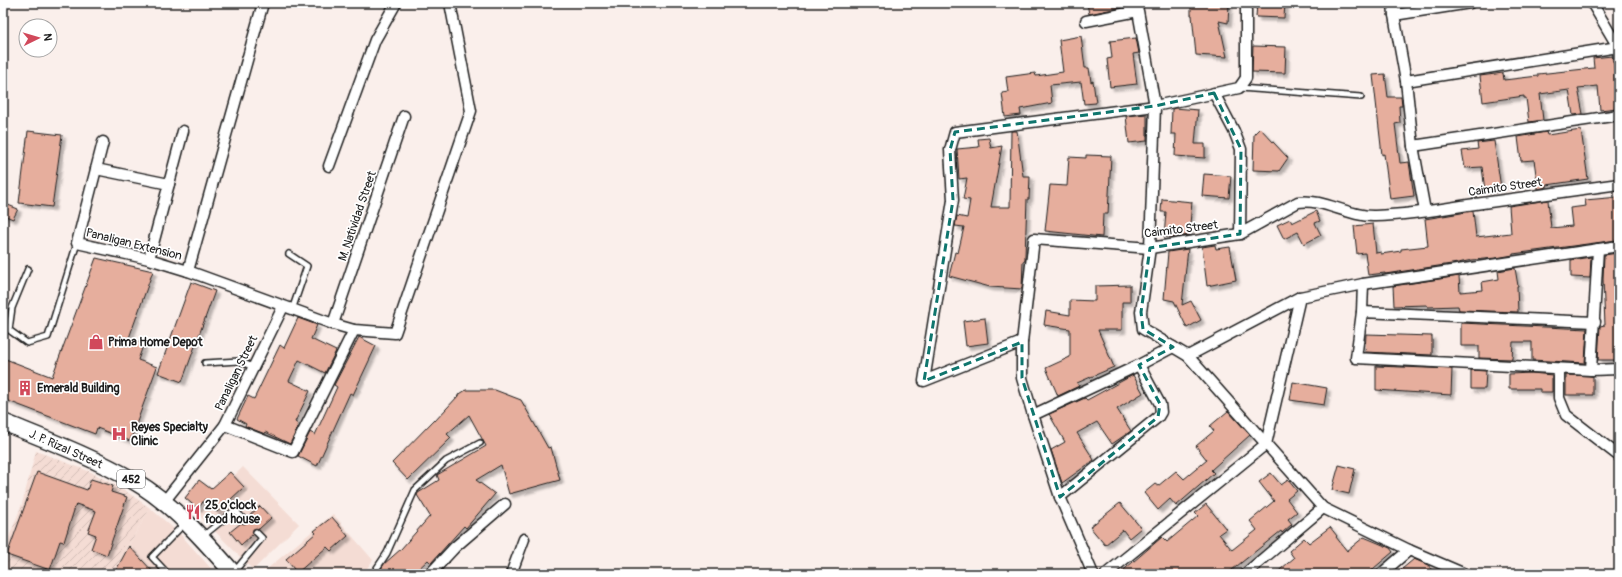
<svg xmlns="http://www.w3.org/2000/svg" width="1622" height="577" font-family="Pangolin,sans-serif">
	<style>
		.built { fill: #f4dcd4 }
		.industrial { fill: url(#industrial-furrows) }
		.building { fill: #e6ae9d; stroke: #1c1c1c; filter: url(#shadow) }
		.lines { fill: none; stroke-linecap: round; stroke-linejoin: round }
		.service-casing { stroke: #1c1c1c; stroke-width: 8 }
		.minor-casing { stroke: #1c1c1c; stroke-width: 13 }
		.trunk-casing { stroke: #1c1c1c; stroke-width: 19 }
		.service { stroke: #fff; stroke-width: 5 }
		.minor { stroke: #fff; stroke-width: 10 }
		.trunk { stroke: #fff; stroke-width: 16 }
		.marked { fill: none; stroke: #0f766e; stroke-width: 3; stroke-dasharray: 8 5; stroke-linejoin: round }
		.labels { text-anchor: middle; stroke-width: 3.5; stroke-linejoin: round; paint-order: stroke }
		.shield { fill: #fff; stroke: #606060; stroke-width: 1 }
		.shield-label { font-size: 11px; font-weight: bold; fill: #1c1c1c }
		.street-label { font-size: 12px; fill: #1c1c1c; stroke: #fff }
		.poi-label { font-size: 12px; font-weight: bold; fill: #1c1c1c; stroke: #fff; text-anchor: start }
	</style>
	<defs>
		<pattern id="industrial-furrows" width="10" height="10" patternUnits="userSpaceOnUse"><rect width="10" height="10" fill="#f4dcd4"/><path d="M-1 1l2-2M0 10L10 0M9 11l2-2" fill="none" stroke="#d1bcb5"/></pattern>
		<filter id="shadow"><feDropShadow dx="3.5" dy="3.5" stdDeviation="1" flood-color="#0004"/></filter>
	</defs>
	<rect width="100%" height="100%" fill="#faefeb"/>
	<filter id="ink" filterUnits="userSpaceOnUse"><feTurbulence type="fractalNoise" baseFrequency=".025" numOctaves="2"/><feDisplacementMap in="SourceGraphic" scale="8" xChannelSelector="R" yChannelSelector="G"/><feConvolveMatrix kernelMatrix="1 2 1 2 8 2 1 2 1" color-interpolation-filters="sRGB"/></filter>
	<g filter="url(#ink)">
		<g class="built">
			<path d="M243,467L299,524L253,570L197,513Z"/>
			<path d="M150,508L180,534L216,574H112Z"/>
			<path d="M333,514L373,560L363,574H261Z"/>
		</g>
		<path class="industrial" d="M36,451L91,472L127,492L150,508L112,574H3V553L22,504Z"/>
		<g class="building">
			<path d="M1087,3H1122L1123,7L1089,14Z"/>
			<path d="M1191,3H1229L1228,23L1219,21L1227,57L1196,55L1192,15H1191Z"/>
			<path d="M1257,3H1285L1284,18L1256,17Z"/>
			<path d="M1081,36L1085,68H1089L1091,82L1093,81L1096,103L1084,104L1081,82L1050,85L1052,103L1020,109L1021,115L1005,117L1002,93L1008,92L1006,77L1035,73L1036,76L1063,72L1059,40Z"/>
			<path d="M1136,38L1139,53L1133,54L1137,84L1110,87L1107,59L1112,58L1110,41Z"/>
			<path d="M1253,46L1286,47L1285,73L1252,72Z"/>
			<path d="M1612,56L1614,64L1617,108L1600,110L1598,86L1578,88L1583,114L1573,115L1569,90L1540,94L1543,120L1529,122L1526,98H1524V96L1483,102L1480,76L1503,73L1504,80L1538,76V74L1594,68L1593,58Z"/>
			<path d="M1385,74L1388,97H1401L1402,106H1399L1400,123L1395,124L1400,163L1409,162L1414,196L1390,199L1384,154L1382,155L1373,75Z"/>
			<path d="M1175,108L1198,110L1195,144H1205V158L1175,156L1176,134H1171L1172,109Z"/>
			<path d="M1147,114V141L1129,143L1126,116Z"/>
			<path d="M1260,128L1288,158L1279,171L1253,170L1254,134Z"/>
			<path d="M1581,130L1588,179L1547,185V187L1538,189L1534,160L1521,161L1518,137L1546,132L1547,135Z"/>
			<path d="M28,131L62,135L52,207L19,203Z"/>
			<path d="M1011,131H1017L1023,176H1030L1029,199H1027L1025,256V261H1023L1022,289L990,287L949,276L955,252L958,253L964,227L955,226L957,216L967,218L970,200L963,199L967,178L959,179L957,149L979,147L978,139L989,138L991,148L1002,146L991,207H1010Z"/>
			<path d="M1494,141L1501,188L1485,191L1482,167L1465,168L1462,151L1478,149L1477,143Z"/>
			<path d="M1086,155L1111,156L1108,214H1103L1102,237L1045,231L1050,185L1067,186L1069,157L1086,158Z"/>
			<path d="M1204,174L1231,176L1229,198L1202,196Z"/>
			<path d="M1619,197V238L1617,240L1513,254V255L1496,258L1472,260L1458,263L1385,274V273L1368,275L1365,253L1357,254L1354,226L1373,224L1376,253L1381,252V254L1401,251V249L1428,246L1425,219L1473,211L1476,237L1511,233L1509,206L1548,200L1551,228L1572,226L1570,208L1586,206L1585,200Z"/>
			<path d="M1162,199L1192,202L1189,235L1170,238V237H1164L1166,212H1161Z"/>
			<path d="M3,203L18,209L13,219L3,215Z"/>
			<path d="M1316,211L1320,221L1315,223L1321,235L1304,244L1298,232L1284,239L1277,225L1290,219L1292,223Z"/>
			<path d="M1215,245L1216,249L1230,247L1236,280L1207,286L1202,247Z"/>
			<path d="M1188,249L1182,305L1191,301L1201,320L1187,328L1174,301L1164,299L1168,252Z"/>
			<path d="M1618,253L1619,360H1598L1600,326L1605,325L1603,279L1604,255Z"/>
			<path d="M1591,257L1590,278L1571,277V260Z"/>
			<path d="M96,258L153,271L129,338L144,343L138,360L157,367L130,441L97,428L95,434L3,399V358L52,377Z"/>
			<path d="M1515,268L1518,286H1517L1518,312L1459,310L1458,306L1428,307L1427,305L1394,306L1393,286L1459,276L1460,292L1483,290L1482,282L1499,279L1498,271Z"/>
			<path d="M191,282L215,291L182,382L158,373Z"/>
			<path d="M1130,285V302H1122V330H1098L1114,367L1077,383L1079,386L1058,396L1046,368L1070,357V329L1044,325L1046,311L1070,315V300L1095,301V286Z"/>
			<path d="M298,318L317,325L311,339L336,351L325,373L299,360L289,381L310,391L295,422L298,424L297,426L298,427L290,444L265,432V434L247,427L245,426L246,424L237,419L248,396L254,399L280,345L284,348Z"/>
			<path d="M985,318L988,343L966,346L963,321Z"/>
			<path d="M1461,323L1587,329L1585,363L1532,360V342H1513L1512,359L1479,358V346H1461Z"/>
			<path d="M1366,334L1432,336V355L1365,352Z"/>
			<path d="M359,337L376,346L353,395L350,393L317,466L298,456L310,432L315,435L337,387L334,385Z"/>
			<path d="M1376,366L1452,369L1451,395L1376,390Z"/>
			<path d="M1471,370L1486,371L1485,389H1471Z"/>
			<path d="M1532,373L1552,375V392H1540V389H1509V374Z"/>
			<path d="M1133,375L1143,393L1117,409L1131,431L1112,444L1097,422L1077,433L1094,460L1062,483L1051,450L1065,442L1049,414L1085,398L1087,400Z"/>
			<path d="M1566,375L1593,376V395H1566Z"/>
			<path d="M1293,382L1327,388L1324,405L1290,400Z"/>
			<path d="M466,390H495L521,400L548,448L551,447L560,480L509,494L501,465L476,480L495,494L466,528L464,526L431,563L428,560L413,574H378L384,564L401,549L430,516L417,495L418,493L439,480L437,475L486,446L469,415L447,434L451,438L408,480L392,463L434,420L435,421L458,396V395Z"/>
			<path d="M1228,411L1250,435L1211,470L1214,473L1176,506L1170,499L1158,510L1144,493L1155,484L1158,486L1176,471L1184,479L1207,460L1196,446L1214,431L1210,426Z"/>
			<path d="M1339,465L1355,469L1349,494L1332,490Z"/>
			<path d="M37,472L87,490L91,479L113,486L111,492L127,497L107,555L91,549L96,535L88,532L96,511L76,504L64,542L60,541L50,570L7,555Z"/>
			<path d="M230,472L244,487L217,512L205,499L198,509L185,498L199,480L211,489Z"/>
			<path d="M1271,473L1281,485L1288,480L1297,491L1287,499L1297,512L1288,519L1292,524L1282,533L1281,531L1227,574H1119L1162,537L1167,542L1198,516L1195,513L1206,504L1226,529L1219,534L1232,550L1257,530L1250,521L1274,501L1259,482Z"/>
			<path d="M1120,503L1141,528L1129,538L1123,530L1105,545L1090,527Z"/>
			<path d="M260,506L271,518L259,529H253V534L241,545L230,532L241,523H246L248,521L247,518Z"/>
			<path d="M332,517L348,536L331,551L327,547L297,573L286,559L316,533L314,531Z"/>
			<path d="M1330,527L1337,536L1336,537L1347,551L1364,537L1390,548L1393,552L1367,574H1275L1294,558L1289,551L1304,538L1309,543Z"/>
			<path d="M129,546L155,574H114Z"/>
			<path d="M1414,559L1428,565L1435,574H1396Z"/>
		</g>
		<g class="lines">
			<g class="service-casing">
				<g id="service">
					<path d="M1240,88L1361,97"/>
					<path d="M289,254L307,266L292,310"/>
					<path d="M28,269L12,308L9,330L27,343L48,337L77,243"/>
					<path d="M205,363L239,361L253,367"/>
					<path d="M203,536L235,510L244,520"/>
					<path d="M234,572L262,538L256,532"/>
					<path d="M168,574L152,557L185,523"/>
					<path d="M373,574L387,553L415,490L446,461L480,443"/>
				</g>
			</g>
			<g class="minor-casing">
				<g id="minor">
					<path d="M1393,3L1394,15L1406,81L1413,146L1425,211"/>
					<path d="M1592,3L1618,47L1619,60"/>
					<path d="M1394,15L1470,3"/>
					<path d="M1086,21L1138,11L1155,106L1150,248L1141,312L1143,329L1188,356L1323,508L1409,550L1465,574"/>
					<path d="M1406,81L1618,47"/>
					<path d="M1214,93L1234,131L1241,149L1240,234"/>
					<path d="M103,142L77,243L149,259L188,271L333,324L354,330L395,333L471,111L450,3"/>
					<path d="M1413,146L1619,115"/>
					<path d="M329,166L375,40L396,3"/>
					<path d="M96,169L169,184"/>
					<path d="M149,259L183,131"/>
					<path d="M188,271L263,3"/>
					<path d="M1362,312L1363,284"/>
					<path d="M1595,322L1362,312L1356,358L1591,370L1598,249"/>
					<path d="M333,324L404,116"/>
					<path d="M1022,342L924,381L953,200L950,150L955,132L1155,106L1239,88L1246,78V3"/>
					<path d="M1188,356L1300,297L1363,284L1619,246"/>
					<path d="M1559,369V398L1566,415L1619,456"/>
					<path d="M1591,370L1619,369"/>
					<path d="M1033,415L1139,365L1173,347"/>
					<path d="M225,425L293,452L354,330"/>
					<path d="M1060,497L1158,417L1161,412L1160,404L1139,365"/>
					<path d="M163,503L225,425L283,307"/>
					<path d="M430,574L455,547L505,504"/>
					<path d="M511,574L524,539"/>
					<path d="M1093,574L1060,497L1033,415L1022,378V342L1034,239L1150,248L1240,234L1298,202C1324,198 1348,217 1375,216C1406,215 1438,210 1468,205C1519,198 1569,191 1619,184"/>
					<path d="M1106,574L1266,444L1300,297"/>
					<path d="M1245,574L1323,508"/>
					<path d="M1381,574L1409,550"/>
				</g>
			</g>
			<g class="trunk-casing">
				<path id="trunk" d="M3,422C47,440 93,457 134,481C171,502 206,542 234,574"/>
			</g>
			<use href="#service" class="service"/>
			<use href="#minor" class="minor"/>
			<use href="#trunk" class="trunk"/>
		</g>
	</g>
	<path class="marked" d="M1214,93L1241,149L1240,234L1150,248L1141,312L1143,329L1173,347L1139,365L1160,404L1158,417L1060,497L1022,378V342L924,381L953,200L950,150L955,132L1155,106Z"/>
	<defs>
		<g id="shop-bare" transform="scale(1.2)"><path d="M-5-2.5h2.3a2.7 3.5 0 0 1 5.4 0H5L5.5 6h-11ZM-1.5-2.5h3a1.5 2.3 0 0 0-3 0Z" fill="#d1495b" stroke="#fff" stroke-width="2.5" paint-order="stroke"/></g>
		<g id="building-bare" transform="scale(1.2)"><path d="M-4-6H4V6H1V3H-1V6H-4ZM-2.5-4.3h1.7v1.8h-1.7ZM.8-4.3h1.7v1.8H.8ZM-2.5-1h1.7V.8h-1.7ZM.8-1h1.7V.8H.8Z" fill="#d1495b" stroke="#fff" stroke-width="2.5" paint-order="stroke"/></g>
		<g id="hospital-bare" transform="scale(1.2)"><path d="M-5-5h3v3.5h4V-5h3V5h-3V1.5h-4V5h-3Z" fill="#d1495b" stroke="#fff" stroke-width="2.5" paint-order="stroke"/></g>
		<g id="restaurant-bare" transform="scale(1.2)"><path d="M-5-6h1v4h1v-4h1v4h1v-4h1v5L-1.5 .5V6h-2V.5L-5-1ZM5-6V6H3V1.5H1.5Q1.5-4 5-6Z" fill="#d1495b" stroke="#fff" stroke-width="2.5" paint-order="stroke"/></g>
	</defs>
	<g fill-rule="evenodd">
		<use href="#shop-bare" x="96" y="342"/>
		<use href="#building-bare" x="25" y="388"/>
		<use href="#hospital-bare" x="119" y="434"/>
		<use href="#restaurant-bare" x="193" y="512"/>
	</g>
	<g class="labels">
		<rect class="shield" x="117" y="470" width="28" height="18" rx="3"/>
		<g class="shield-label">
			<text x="131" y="483">452</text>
		</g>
		<g class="street-label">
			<text transform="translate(1505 187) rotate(-8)" y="4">Caimito Street</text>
			<text transform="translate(357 216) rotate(-71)" y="4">M. Natividad Street</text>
			<text transform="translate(1181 229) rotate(-7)" y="4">Caimito Street</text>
			<text transform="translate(134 244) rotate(14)" y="4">Panaligan Extension</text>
			<text transform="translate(236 373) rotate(-64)" y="4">Panaligan Street</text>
			<text transform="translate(66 449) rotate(24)" y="4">J. P. Rizal Street</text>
		</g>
		<g class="poi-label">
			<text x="108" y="346">Prima Home Depot</text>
			<text x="37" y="392">Emerald Building</text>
			<text x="131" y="431">Reyes Specialty<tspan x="131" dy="14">Clinic</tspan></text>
			<text x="205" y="509">25 o'clock<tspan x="205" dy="14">food house</tspan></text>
		</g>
	</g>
	<rect width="1622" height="577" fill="none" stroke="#fff" stroke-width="16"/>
	<rect x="8" y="8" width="1606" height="561" fill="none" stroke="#1c1c1c" stroke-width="1.5" filter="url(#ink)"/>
	<g transform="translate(38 38) rotate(85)"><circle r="19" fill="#ffffff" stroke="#a4a4a4"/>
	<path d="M0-3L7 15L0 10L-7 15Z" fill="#d1495b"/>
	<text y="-6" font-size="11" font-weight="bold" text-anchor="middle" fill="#1c1c1c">N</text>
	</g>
</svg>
